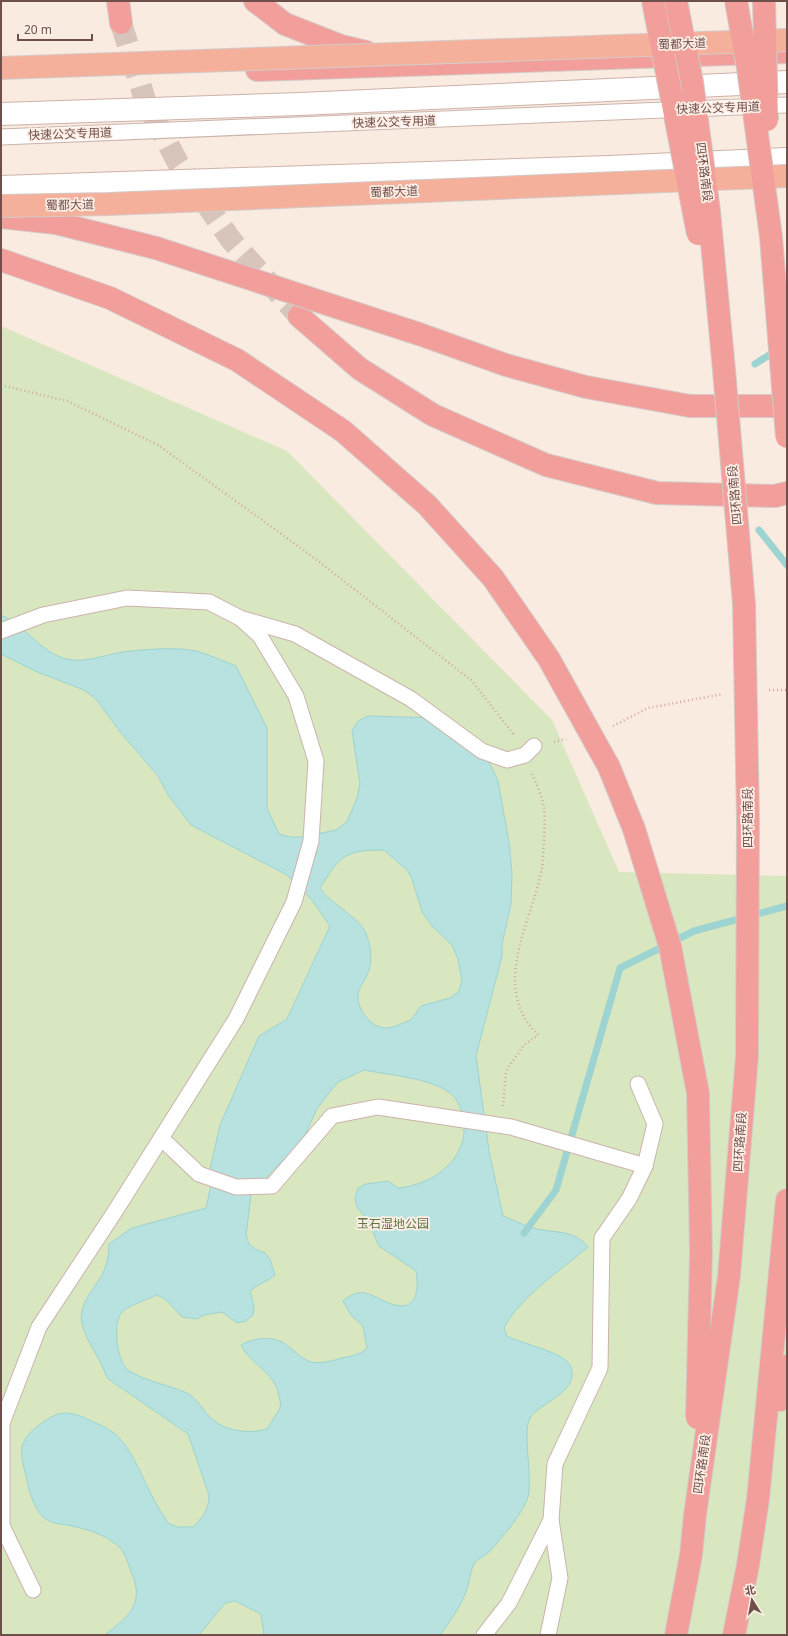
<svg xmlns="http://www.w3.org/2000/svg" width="788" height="1636" font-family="'Noto Sans','Noto Sans SC',sans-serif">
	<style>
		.green { fill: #d8e7c0 }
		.water { fill: #b7e2df; stroke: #9dd3d0; fill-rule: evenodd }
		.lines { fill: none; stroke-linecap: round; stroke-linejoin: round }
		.stream { stroke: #9dd3d0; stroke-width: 7 }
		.motorway-tunnel { stroke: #d7c4ba; stroke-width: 22; stroke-dasharray: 22 11; stroke-linecap: butt }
		.service-casing { stroke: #ccb3ab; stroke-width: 17 }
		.secondary-casing { stroke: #cfb1a8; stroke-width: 24 }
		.motorway-casing { stroke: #d4cac8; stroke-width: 24 }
		.path { stroke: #d2a79d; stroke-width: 2.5; stroke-dasharray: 1 3; stroke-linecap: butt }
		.service { stroke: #fff; stroke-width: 15 }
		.secondary { stroke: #fff; stroke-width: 22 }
		.motorway { stroke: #f29e9a; stroke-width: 22 }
		.service-bridge-casing { stroke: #ccb3ab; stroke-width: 17; stroke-linecap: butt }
		.trunk-bridge-casing { stroke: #d4cac8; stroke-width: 24; stroke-linecap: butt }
		.motorway-bridge-casing { stroke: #d4cac8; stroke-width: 24; stroke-linecap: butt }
		.service-bridge { stroke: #fff; stroke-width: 15 }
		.trunk-bridge { stroke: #f4b09b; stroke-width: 22 }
		.motorway-bridge { stroke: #f29e9a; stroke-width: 22 }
		.labels { text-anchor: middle; stroke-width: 3.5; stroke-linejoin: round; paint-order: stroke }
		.street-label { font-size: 12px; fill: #6f4f49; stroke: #feefe6 }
		.park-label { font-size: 12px; fill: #5d7542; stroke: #feefe6 }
	</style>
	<rect width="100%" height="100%" fill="#faebe0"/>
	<path class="green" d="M1,326L287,451L552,720L619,872L787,876V1635H1Z"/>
	<path class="water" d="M1,615C27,626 43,657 72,660C92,662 112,652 132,651C153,649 176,647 196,651C210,655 223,661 236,666L267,728V808L279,834L290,837H302L336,830L347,822L357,798L360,784L352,731L358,721L368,716L438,718L475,746L490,764L498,781L509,842L512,873L511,904L502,944V956L476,1056L489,1151L503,1216C513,1220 523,1225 533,1228C554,1234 572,1228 588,1247C562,1269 518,1299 504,1328L507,1336C521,1344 566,1352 571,1367C579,1393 541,1401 530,1418C522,1433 533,1476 528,1497C523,1513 502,1538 490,1551C486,1556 480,1557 475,1562C471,1567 469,1586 465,1594C461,1605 448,1625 440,1635H264L261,1614L235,1601L225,1603L199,1635H105C125,1619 143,1607 134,1579C130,1569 127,1557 121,1549C110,1536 87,1529 72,1526C62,1524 51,1524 43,1517C34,1509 28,1488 26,1476C20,1452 17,1442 38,1426C56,1412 66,1409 87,1419C96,1423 106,1427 114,1433C131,1447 140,1473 150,1492C155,1503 162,1513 168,1523L178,1527H193C203,1517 209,1510 209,1495L188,1434L107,1378C101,1359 87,1343 82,1324C77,1302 98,1287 105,1268C108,1260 109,1252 109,1244L132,1228L206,1208L211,1185L210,1169L220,1125L259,1036L287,1019L330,926L312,900L287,875L191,825L168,795L158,776L121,733L96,699L84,690L35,671L1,654ZM384,850L408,871L412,879L422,912L432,926L452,945L458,959L462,980L459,991L450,998L421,1006L411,1020C403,1023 393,1028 385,1028C370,1027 357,1009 358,995C359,988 364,981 367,975C373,963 371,947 367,936C362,918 330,904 320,888C340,856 344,850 384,850ZM364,1070C388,1075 431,1078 450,1093C459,1101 461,1108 463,1119C471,1158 433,1185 398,1188L388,1181L366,1184L358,1188L355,1198L357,1207L368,1221L379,1246L416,1271C419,1287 418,1311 395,1305C376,1301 364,1282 343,1301L351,1315L363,1326L367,1348C360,1355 351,1356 342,1358C331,1361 319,1365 308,1361C300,1357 292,1349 285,1344C272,1335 253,1338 241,1345C251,1365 275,1372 279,1396C280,1399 281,1405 280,1408C277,1414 271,1422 267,1429C251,1434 226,1432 212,1419C204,1412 197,1398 187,1393C167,1384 146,1382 128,1370C117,1362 112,1322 122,1312C126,1307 150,1298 157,1295L166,1300L182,1317L197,1319L204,1315L222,1312L237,1323L246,1321L253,1315L254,1306L250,1291C258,1284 267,1282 275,1275L270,1259L265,1253L257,1250L249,1244L246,1235L251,1195L275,1168L301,1143L317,1109L332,1089L338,1082Z"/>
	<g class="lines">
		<g class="stream">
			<path d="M755,364L777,350"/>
			<path d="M759,530L787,565"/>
			<path d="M524,1233L556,1190L620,968L694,931L787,906"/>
		</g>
		<path class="motorway-tunnel" d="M121,23L145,100L178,163L231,240L299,316"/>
		<g class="service-casing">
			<g id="service">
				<path d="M243,619L295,634L411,699L482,751L507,760L525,755L534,746"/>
				<path d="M1,631L43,615L127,598L209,602L240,618L260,636L296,696L316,761L311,841L294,902L236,1019L114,1213L39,1327L2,1423V1526L33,1590"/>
				<path d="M161,1138L199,1174L236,1187L272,1186L332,1116L378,1107L511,1127L645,1166"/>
				<path d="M484,1635L509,1603L551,1520L555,1464L600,1368L602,1238L629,1199L645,1166L655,1124L638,1084"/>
				<path d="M548,1635L560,1578L551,1520"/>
			</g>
		</g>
		<g class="secondary-casing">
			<g id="secondary">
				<path d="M1,114L300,104L787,82"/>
				<path d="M1,187L609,167L787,159"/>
			</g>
		</g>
		<g class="motorway-casing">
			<g id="motorway">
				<path d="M118,1L121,23"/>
				<path d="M255,1L285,24L341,46L366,52"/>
				<path d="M257,70L787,52"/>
				<path d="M1,217L56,223L156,248"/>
				<path d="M1,260L110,298L237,360L343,431L427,505L493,578L549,659"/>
				<path d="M299,316L360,369L433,415L546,465L657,493L775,496L787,493"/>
				<path d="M419,334L506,365L586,387L690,406H775L787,404"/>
				<path d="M780,1400L787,1366"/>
				<path d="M676,1635L691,1555"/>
				<path d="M734,1635L748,1565L758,1499L787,1200"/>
			</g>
		</g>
		<g class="path">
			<path d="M1,385L67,401L158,445L309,554L471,680L515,736"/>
			<path d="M769,690H787"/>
			<path d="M613,726L648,708L723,694"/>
			<path d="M554,742L566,739"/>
			<path d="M503,1106L506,1071L524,1045L538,1035C489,986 532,923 542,868C543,858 546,817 544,807C542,796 536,784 532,773"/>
		</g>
		<use href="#service" class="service"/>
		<use href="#secondary" class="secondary"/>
		<use href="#motorway" class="motorway"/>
		<g class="service-bridge-casing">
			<path id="service-bridge" d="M1,137L787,105"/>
		</g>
		<g class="trunk-bridge-casing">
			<g id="trunk-bridge">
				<path d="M1,68L787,40"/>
				<path d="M1,206L109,204L787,176"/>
			</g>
		</g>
		<g class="motorway-bridge-casing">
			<g id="motorway-bridge">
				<path d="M653,1L698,234"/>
				<path d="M676,1L692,82L709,211L724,370L744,604L748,820L747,1056L729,1276L695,1515L691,1555"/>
				<path d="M736,1L748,68L771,237L787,437"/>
				<path d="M764,1L767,120"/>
				<path d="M156,248L419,334"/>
				<path d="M549,659L609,767L634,829L670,946L698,1093L701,1253L697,1418"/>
			</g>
		</g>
		<use href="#service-bridge" class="service-bridge"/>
		<use href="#trunk-bridge" class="trunk-bridge"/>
		<use href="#motorway-bridge" class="motorway-bridge"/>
	</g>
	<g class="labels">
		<g class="street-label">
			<text transform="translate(682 44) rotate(-2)" y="4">蜀都大道</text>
			<text transform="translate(718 108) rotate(-2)" y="4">快速公交专用道</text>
			<text transform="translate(394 122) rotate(-2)" y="4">快速公交专用道</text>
			<text transform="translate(70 134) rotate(-2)" y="4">快速公交专用道</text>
			<text transform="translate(704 172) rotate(83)" y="4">四环路南段</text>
			<text transform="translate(394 192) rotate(-2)" y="4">蜀都大道</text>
			<text transform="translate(70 205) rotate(-1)" y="4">蜀都大道</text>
			<text transform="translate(735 495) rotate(-95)" y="4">四环路南段</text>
			<text transform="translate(748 818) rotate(-90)" y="4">四环路南段</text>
			<text transform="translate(740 1142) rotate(-86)" y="4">四环路南段</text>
			<text transform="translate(702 1464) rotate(-82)" y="4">四环路南段</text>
		</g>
		<g class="park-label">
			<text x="393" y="1228">玉石湿地公园</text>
		</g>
	</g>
	<rect width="788" height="1636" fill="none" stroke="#6f4f49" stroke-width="4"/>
	<g transform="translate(752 1600) rotate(349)" stroke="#feefe6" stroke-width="3" paint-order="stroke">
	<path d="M0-3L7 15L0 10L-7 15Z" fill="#6f4f49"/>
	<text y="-6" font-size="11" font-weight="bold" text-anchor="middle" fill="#6f4f49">北</text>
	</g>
	<path d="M18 34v6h74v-6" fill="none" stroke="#6f4f49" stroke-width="2"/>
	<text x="24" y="34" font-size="12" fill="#6f4f49" stroke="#feefe6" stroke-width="3" paint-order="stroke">20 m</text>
</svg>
